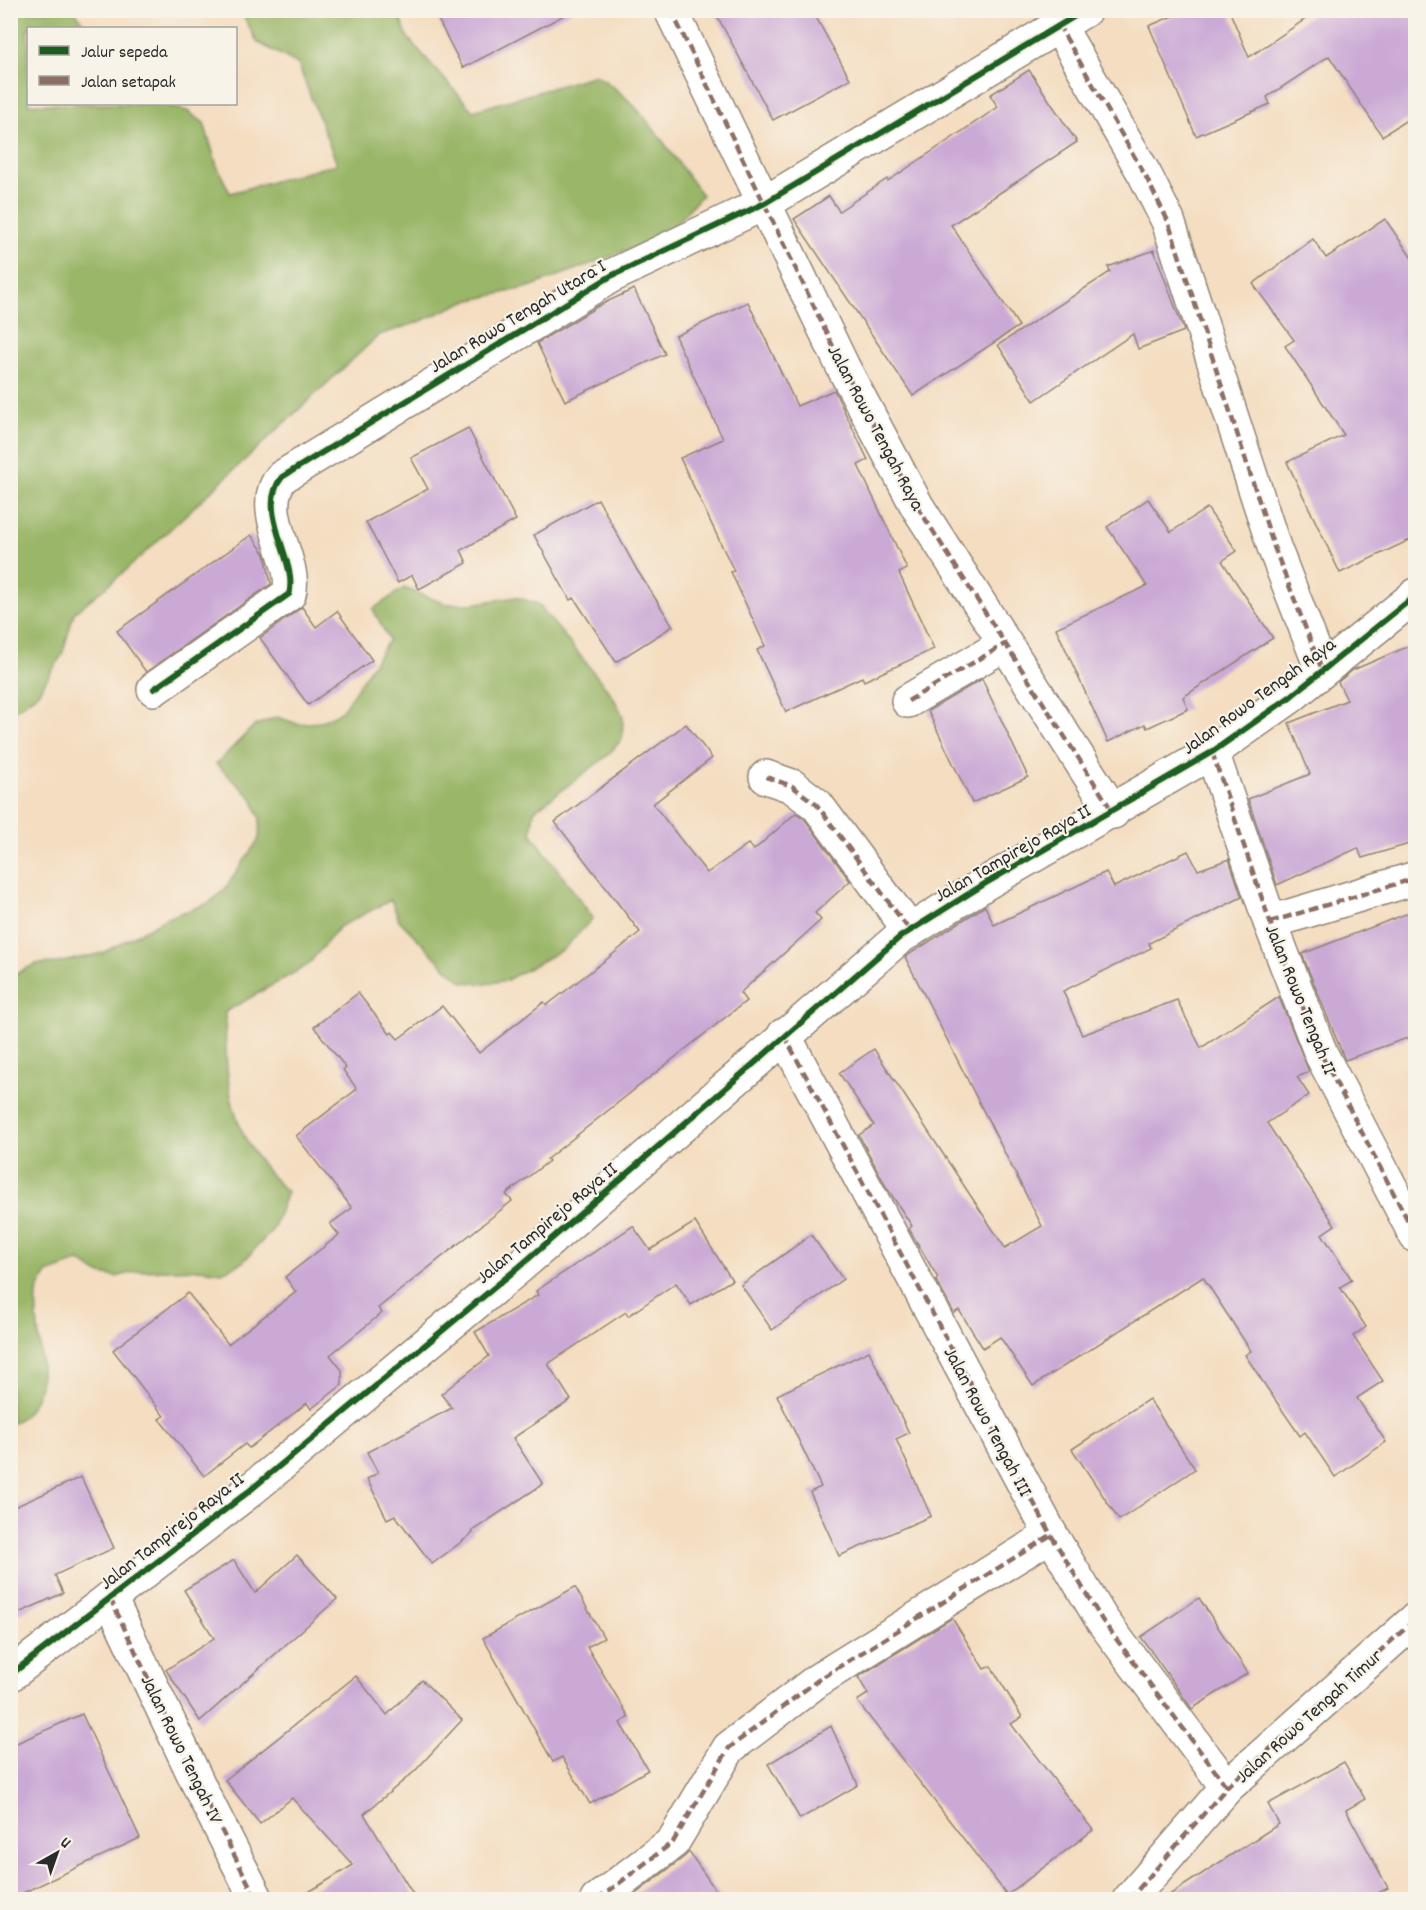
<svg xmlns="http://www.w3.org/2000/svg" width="1426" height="1910" font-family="Dekko,sans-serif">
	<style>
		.forest { fill: #9ab668; stroke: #62704a; stroke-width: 1.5 }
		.building { fill: #cba9d5 }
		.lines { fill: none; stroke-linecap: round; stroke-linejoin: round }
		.street-casing { stroke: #908476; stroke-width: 36 }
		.street { stroke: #fff; stroke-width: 33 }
		.quiet { stroke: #8d6e63; stroke-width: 4.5; stroke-dasharray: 9 4.5; stroke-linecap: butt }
		.cycleway-casing { stroke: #f7f3e8; stroke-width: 10 }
		.cycleway { stroke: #1b5e20; stroke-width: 6 }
		.labels { text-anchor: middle; stroke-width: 4.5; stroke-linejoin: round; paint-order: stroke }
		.street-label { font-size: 20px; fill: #2b2b2b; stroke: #f7f3e8 }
	</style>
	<rect width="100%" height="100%" fill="#f7f3e8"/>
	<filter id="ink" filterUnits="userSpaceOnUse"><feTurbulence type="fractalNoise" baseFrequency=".0167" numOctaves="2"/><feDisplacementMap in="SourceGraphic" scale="12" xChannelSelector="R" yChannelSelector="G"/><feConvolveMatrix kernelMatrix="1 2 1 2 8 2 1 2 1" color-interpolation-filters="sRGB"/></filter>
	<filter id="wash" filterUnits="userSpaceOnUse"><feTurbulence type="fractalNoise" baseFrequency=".008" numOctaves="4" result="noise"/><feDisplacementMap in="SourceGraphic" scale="24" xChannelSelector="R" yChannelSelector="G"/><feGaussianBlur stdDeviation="1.35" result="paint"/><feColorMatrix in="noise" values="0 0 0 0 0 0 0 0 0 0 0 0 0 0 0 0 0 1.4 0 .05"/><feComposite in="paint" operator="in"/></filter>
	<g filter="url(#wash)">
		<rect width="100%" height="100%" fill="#f4ddc0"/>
		<g class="forest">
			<path d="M11,11H75L87,28H28V104H163L187,111L204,123L217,166L230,193L337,164L298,64L257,42L241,11H397L408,38L473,111L595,75C641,100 670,154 702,195L664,236L529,287L463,302L419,322L379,335L124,572L74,613L62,655L38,693L11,713Z"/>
			<path d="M404,588L446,604H471L516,597L538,604L612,695L623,716L622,739L607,756L534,811L531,833L593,918L564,949L507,980L485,984L463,982L445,967L399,920L391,900L339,927L308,965L225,1012C226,1090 228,1135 287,1192L273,1229L243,1262L222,1272L200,1269L138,1271L116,1277L97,1273L80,1261L47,1273C44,1279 38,1287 37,1294C32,1336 62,1397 11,1424V976L36,964L57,963L103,953L167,918L209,903L225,889L259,839L260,818L252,798L216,764L254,726L277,717L298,724L320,722L341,712L389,640L373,609Z"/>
		</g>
		<g id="blocks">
			<g class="building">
				<path d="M433,10H574L463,68Z"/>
				<path d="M714,10H812L850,79L773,120Z"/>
				<path d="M1187,10H1229L1249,57L1319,10H1416V114L1382,136L1329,56L1267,97L1270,104L1196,136L1149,26Z"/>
				<path d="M1029,70L1077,142L951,225L1019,326L913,396L794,219L829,196L839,211L887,179L888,181L998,107L990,95Z"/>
				<path d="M1385,219L1416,264V537L1340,573L1287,462L1344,435L1285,346L1294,340L1253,284L1313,239L1326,258Z"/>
				<path d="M1154,250L1184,331L1138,349L1133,334L1034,401L998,345L1110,272L1108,267Z"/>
				<path d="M634,289L665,354L565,401L537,343L600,305Z"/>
				<path d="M748,302L797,406L834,390L868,460L858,465L907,569L899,573L934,649L864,681L862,677L786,712L757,650L765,646L731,572L734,571L680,458L723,439L675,336Z"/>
				<path d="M468,428L516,520L461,550L467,563L419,589L412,575L398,583L366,522L428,489L411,458Z"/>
				<path d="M598,499L637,570L673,626L616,662L574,598L570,600L534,535Z"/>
				<path d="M1148,499L1171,532L1207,508L1237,551L1222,561L1273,638L1183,697L1188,709L1147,728L1145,724L1108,742L1056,628L1147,586L1107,527Z"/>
				<path d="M251,535L265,554L271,584L146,672L117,631Z"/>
				<path d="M302,607L316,627L337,611L372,660L308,705L260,638Z"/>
				<path d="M1416,643V842L1362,858L1358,848L1277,885L1248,799L1310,774L1289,723L1347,700L1338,682L1353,670Z"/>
				<path d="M982,679L1028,777L972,803L928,711Z"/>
				<path d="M686,724L712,758L653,804L707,873L748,844L754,850L796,813L804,818L850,881L815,913L821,920L740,993L746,1001L547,1159L549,1161L506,1194L512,1201L378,1308L382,1313L330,1355L342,1370V1385L311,1409L307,1403L249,1448L245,1444L204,1476L159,1419L164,1416L113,1350L188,1293L228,1344L296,1292L285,1277L339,1235L330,1224L352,1208L296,1136L357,1089L343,1070L346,1068L314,1027L358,993L390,1034L392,1032L398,1039L442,1006L479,1053L544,1002L547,1005L607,959L640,932L555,822Z"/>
				<path d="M1188,851L1198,870L1229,859L1242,897L1149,943L1151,948L1063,991L1082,1035L1177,1000L1201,1048L1279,997L1309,1072L1297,1077L1309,1095L1267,1123L1335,1225L1322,1234L1352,1280L1340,1287L1366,1327L1353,1336L1383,1381L1357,1398L1386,1442L1335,1477L1305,1432L1300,1436L1269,1391L1245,1355L1251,1351L1203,1277L1033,1386L1000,1337L983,1348L959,1310L954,1313L936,1280L938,1278L909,1229L912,1226L887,1188L859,1135L874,1125L839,1073L874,1049L1005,1248L1042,1226L905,957L985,906L994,925L1106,872L1114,887Z"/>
				<path d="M1416,910V1035L1345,1060L1302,954Z"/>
				<path d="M695,1222L732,1280L691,1305L676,1283L628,1316L626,1312L548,1364L571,1400L513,1438L543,1484L472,1531L473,1533L432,1564L395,1515L387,1519L367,1479L378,1473L367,1452L452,1408L441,1394L489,1356L475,1332L538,1295L536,1291L633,1226L650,1250Z"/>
				<path d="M811,1235L843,1279L772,1330L741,1285Z"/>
				<path d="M869,1351L909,1433L896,1439L931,1516L839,1556L810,1492L821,1487L777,1395Z"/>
				<path d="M1149,1399L1195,1469L1119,1520L1072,1449Z"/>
				<path d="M81,1477L114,1548L55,1575L63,1593L10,1617V1509Z"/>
				<path d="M297,1555L337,1599L200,1721L166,1670L214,1638L184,1590L234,1560L255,1593Z"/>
				<path d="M575,1587L604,1638L587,1647L629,1717L620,1723L648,1770L590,1804L562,1757L553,1762L483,1638Z"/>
				<path d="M1199,1598L1248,1673L1192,1709L1141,1637Z"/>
				<path d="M952,1618L984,1669L991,1666L1022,1717L1011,1724L1093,1830L1007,1895L857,1701L868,1694L858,1677Z"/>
				<path d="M356,1676L387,1715L422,1680L462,1720L415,1771L364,1814L416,1899H297L353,1865L292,1798L260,1824L225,1780Z"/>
				<path d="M82,1714L140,1838L10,1899V1746Z"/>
				<path d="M831,1726L858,1785L800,1819L768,1764Z"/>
				<path d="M1344,1762L1365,1799L1346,1810L1388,1888L1367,1899H1163L1279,1824L1268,1804Z"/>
				<path d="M689,1852L722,1899H629L684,1857Z"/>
			</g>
		</g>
	</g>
	<g filter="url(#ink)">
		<use href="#blocks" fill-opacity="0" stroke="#908476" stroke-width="1.5"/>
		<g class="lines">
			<g class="street-casing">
				<g id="street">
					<path d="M671,10L843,367L917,506L1113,812"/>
					<path d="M1058,24L1145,175L1168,221L1274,547L1322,670"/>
					<path d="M154,689L289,594C299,562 254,511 282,477L611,276L765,203L1085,10"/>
					<path d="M908,701L1005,644"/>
					<path d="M1212,752L1270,922L1321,1054L1416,1236"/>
					<path d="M766,777L792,786L817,805L910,931"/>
					<path d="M1270,922L1416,878"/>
					<path d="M784,1035L1051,1535L1102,1620L1227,1787"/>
					<path d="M110,1598L204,1796L257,1900"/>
					<path d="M10,1675L248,1492L519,1267L900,937L986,883L1212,752L1290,697L1416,595"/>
					<path d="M597,1900L673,1842L729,1748L818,1680L1051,1535"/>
					<path d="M1129,1900L1227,1787L1416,1619"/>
				</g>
			</g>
			<use href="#street" class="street"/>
			<g class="quiet">
				<path d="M671,10L843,367L917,506L1113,812"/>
				<path d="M1058,24L1145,175L1168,221L1274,547L1322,670"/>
				<path d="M908,701L1005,644"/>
				<path d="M1212,752L1270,922L1321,1054L1416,1236"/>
				<path d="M766,777L792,786L817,805L910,931"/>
				<path d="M1270,922L1416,878"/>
				<path d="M784,1035L1051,1535L1102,1620L1227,1787"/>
				<path d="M110,1598L204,1796L257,1900"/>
				<path d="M597,1900L673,1842L729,1748L818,1680L1051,1535"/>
				<path d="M1129,1900L1227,1787L1416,1619"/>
			</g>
			<g class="cycleway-casing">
				<g id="cycleway">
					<path d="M154,689L289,594C299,562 254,511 282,477L611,276L765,203L1085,10"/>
					<path d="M10,1675L248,1492L519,1267L900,937L986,883L1212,752L1290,697L1416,595"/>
				</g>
			</g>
			<use href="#cycleway" class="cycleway"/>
		</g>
	</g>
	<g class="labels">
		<g class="street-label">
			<text transform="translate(517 315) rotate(-31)" y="7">Jalan Rowo Tengah Utara I</text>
			<text transform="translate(877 427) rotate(62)" y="7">Jalan Rowo Tengah Raya</text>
			<text transform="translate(1258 695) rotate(-36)" y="7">Jalan Rowo Tengah Raya</text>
			<text transform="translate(1012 852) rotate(-30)" y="7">Jalan Tampirejo Raya II</text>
			<text transform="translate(1302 999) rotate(68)" y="7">Jalan Rowo Tengah II</text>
			<text transform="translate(546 1222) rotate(-40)" y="7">Jalan Tampirejo Raya II</text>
			<text transform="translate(989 1421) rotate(62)" y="7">Jalan Rowo Tengah III</text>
			<text transform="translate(171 1530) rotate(-38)" y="7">Jalan Tampirejo Raya II</text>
			<text transform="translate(1308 1715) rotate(-42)" y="7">Jalan Rowo Tengah Timur</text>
			<text transform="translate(183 1749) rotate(64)" y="7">Jalan Rowo Tengah IV</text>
		</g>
	</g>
	<rect width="1426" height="1910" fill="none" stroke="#f7f3e8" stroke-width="36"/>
	<rect x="27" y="27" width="210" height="78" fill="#f7f3e8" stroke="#a5a39c" stroke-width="1.5"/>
	<rect x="39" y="46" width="30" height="9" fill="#1b5e20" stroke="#a5a39c" stroke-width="1.5"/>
	<text x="81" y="57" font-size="18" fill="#2b2b2b">Jalur sepeda</text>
	<rect x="39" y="76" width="30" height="9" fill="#8d6e63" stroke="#a5a39c" stroke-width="1.5"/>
	<text x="81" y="87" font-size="18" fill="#2b2b2b">Jalan setapak</text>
	<g transform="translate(57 1853) rotate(40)" stroke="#f7f3e8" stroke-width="4.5" paint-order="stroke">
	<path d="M0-4.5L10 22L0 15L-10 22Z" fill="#2b2b2b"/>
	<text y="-9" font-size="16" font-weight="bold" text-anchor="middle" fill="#2b2b2b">U</text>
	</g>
</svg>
